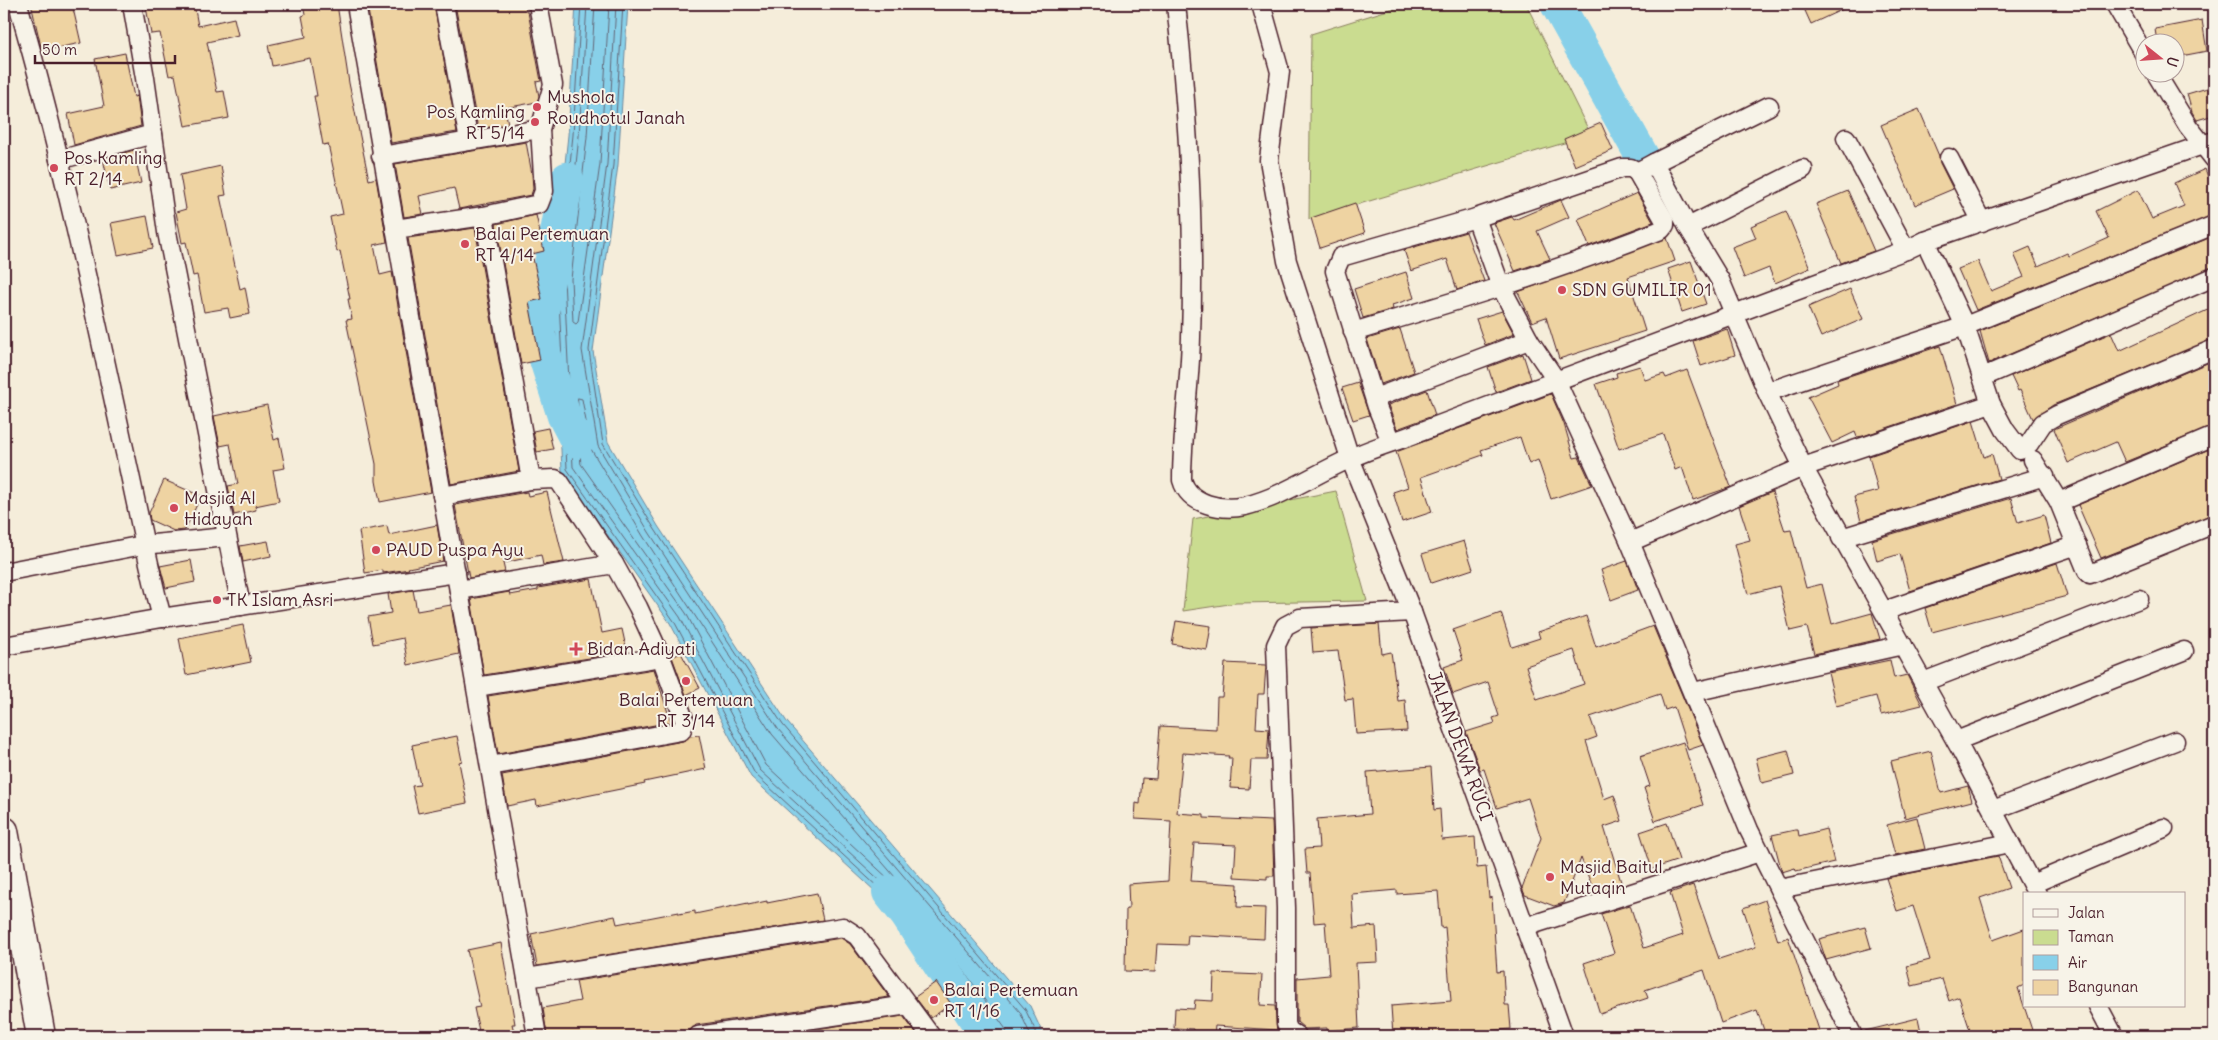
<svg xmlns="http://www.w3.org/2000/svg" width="2218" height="1040" font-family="Delius,sans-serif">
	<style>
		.green { fill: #cadc90; stroke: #8a7e5e }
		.water { fill: #88d0e9; stroke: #6f899d }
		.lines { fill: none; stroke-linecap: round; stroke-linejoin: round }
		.shore { stroke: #636677; stroke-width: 1 }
		.river { stroke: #88d0e9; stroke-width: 34 }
		.building { fill: #eed3a2; stroke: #4a1f2b; fill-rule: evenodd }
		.minor-casing { stroke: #4a1f2b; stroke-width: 21 }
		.trunk-casing { stroke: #4a1f2b; stroke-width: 31 }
		.minor { stroke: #f7f3e8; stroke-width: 18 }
		.trunk { stroke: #f7f3e8; stroke-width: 28 }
		.poi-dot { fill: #d1495b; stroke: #f7f3e8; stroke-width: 2 }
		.labels { text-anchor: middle; stroke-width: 4; stroke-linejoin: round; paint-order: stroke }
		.poi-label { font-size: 18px; fill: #4a1f2b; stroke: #f7f3e8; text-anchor: start }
		.street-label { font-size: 18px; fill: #4a1f2b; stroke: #f7f3e8 }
	</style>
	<rect width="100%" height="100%" fill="#f5edda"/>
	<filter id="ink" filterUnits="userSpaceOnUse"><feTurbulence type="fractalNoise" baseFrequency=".02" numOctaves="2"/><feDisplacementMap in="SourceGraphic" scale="10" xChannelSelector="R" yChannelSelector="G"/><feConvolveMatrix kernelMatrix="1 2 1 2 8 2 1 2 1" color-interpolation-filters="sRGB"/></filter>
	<g filter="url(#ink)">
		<g class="green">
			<path d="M1407,4H1526L1591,135L1309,219L1311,34Z"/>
			<path d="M1336,491L1367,601L1236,603L1183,611L1193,519Z"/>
		</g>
		<path class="water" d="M576,4H628L618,165L593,351L608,442L658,526L787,722L1030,1006L1044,1036H998L927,939L751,777L670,623L562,471L553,278L568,135Z"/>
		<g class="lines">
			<g class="shore">
				<path d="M581,4L573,135L558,278L567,469L674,621L755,774L930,935L1000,1031L1001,1036"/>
				<path d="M587,4L579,136L564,278L573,467L680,617L760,770L935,931L1005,1028L1008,1036"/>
				<path d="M595,4L587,137L571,279L573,322L576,324L578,322L600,164L609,4"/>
				<path d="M616,4L607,164L582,350L598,446L649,532L778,729L1020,1012L1031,1036"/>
				<path d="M623,4L613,165L589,350L603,444L654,528L783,725L1025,1009L1038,1036"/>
				<path d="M578,398L582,399L591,449L643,536L772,734L895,877L894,881H891L766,765L686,613L581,464Z"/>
			</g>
			<g class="river">
				<path d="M1557,4L1666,199"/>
				<path d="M567,179L538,334L564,416L577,441"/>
				<path d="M889,892L907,915L987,1036"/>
			</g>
		</g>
		<g class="building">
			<path d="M31,4H72L81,43L42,51Z"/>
			<path d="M163,4H194L198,26L234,18L238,35L207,42L217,92L224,91L229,118L185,126L175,75L169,76L160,33L151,34L146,7Z"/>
			<path d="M303,4H337L349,83L369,180L376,178L387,242L374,245L380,275L392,272L431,492L380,502L376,481V464L346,320L352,319L348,299H350L340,251L337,252L330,217L343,214L328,144L323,145L314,96H317L310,58L272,66L268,45L306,37L302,16L305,15Z"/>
			<path d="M367,4H434L457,132L391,143Z"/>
			<path d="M455,4H525L526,12H528L541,81L536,82L539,96L537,102L505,108L508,124L478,129Z"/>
			<path d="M1802,4H1854L1811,24Z"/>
			<path d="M2202,20L2207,51L2176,57V42H2157L2155,29Z"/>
			<path d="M125,53L134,97L137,96L141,126L74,145L68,114L104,106L95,59Z"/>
			<path d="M2214,86V115L2197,120L2192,112L2187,94Z"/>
			<path d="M1919,109L1939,156L1940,163L1953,189L1915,205L1881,125Z"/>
			<path d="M1601,123L1613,150L1575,166L1564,139Z"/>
			<path d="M526,142L532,174L533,189L531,195L459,209L454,188L419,196L423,214L404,217L395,164Z"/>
			<path d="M134,150L141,183L110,190L103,159Z"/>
			<path d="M221,166L226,195L220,196L240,289L245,287L250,314L230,318L228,308L204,312L197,275L193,276L186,242L182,243L176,212L186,209L180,175Z"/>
			<path d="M2205,169L2214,192V215L1976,310L1958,269L1978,261L1991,291L2024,277L2014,254L2030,247L2038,266L2067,253L2069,256L2109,238L2096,211L2138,190L2152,219L2184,206L2174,183Z"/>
			<path d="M1848,191L1874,251L1841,263L1816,204Z"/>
			<path d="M1637,193L1653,222L1589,246L1578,219Z"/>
			<path d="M1561,200L1569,217L1537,231L1550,259L1515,271L1494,223L1512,217L1514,220Z"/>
			<path d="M1355,203L1365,233L1320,248L1311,218Z"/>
			<path d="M1786,211L1810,268L1775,283L1769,268L1744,278L1732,247L1756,238L1751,226Z"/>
			<path d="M536,215L544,251L532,254L542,299L529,302L540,360L521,364L496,224Z"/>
			<path d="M147,216L153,248L118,255L111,223Z"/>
			<path d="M475,228L519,471L451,484L408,238Z"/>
			<path d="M1466,232L1484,281L1457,290L1447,259L1411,271L1404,250Z"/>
			<path d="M2214,236V267L1989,363L1980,331Z"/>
			<path d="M1667,238L1675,261L1628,277L1645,331L1559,359L1546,317L1532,322L1518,292Z"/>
			<path d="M1691,261L1706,304L1682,312L1668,269Z"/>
			<path d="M1406,272L1414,298L1392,305L1393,309L1363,318L1354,289Z"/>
			<path d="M1850,289L1863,319L1821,337L1808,307Z"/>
			<path d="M2214,307V339L2053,405L2033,419L2020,390L2018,391L2011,376L2111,333L2119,351Z"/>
			<path d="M1502,311L1514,334L1485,345L1476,319Z"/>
			<path d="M1400,329L1414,372L1381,384L1367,339Z"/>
			<path d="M1727,329L1735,355L1701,366L1693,341Z"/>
			<path d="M1940,346L1957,404L1863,436L1857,437L1855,432L1832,443L1808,397L1838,384L1837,380Z"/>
			<path d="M1523,354L1531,379L1496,392L1488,367Z"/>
			<path d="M2214,360V426L2125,462L2116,442L2068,463L2054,429Z"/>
			<path d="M1640,366L1645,380L1664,374L1666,378L1687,370L1731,487L1693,500L1682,467L1675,470L1663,434L1619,449L1596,384L1617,377L1616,373Z"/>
			<path d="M1358,383L1369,415L1353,420L1342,388Z"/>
			<path d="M1427,390L1435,415L1397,429L1388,405Z"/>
			<path d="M1551,394L1564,424L1574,458L1579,457L1592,485L1551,499L1538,460L1529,464L1520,437L1481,450L1483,455L1421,477L1432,512L1402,522L1393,492L1408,487L1396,452Z"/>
			<path d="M267,405L274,440L279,438L285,468L273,470L279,501L255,506L256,510L234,515L228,486L238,484L230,444L220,446L214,416Z"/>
			<path d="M1973,421L1984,457L1992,454L1999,479L1861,521L1854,497L1878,491L1869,456Z"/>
			<path d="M548,428L553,449L537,452L533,431Z"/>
			<path d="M2214,447V514L2101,558L2078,505Z"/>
			<path d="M164,480L201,496L185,530L174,531L150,520L149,513Z"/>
			<path d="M527,492L528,496L547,492L564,562L543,565L541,555L503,563L505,572L469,578L455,505Z"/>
			<path d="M1772,492L1785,531L1791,530L1806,588L1822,584L1832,624L1872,613L1880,639L1814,654L1807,627L1790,631L1779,586L1748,594L1735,544L1750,540L1739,506Z"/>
			<path d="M2011,498L2018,523L2044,515L2051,543L1910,591L1900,554L1877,561L1872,540Z"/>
			<path d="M437,525L443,561L408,568L409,569L383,573V570L365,573L359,531L387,526L389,535Z"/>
			<path d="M268,541L271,556L243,562L240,546Z"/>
			<path d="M1464,541L1473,569L1431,583L1422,554Z"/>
			<path d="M191,560L195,582L166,588L160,566Z"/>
			<path d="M1627,561L1638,590L1611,600L1601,570Z"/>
			<path d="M2057,563L2067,596L1932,632L1925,608Z"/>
			<path d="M591,579L602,633L622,629L627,652L484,675L471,599L509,592L510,595L538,590V588Z"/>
			<path d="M413,590L417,611L451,605L459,654L408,665L403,638L373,644L368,617L391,613L388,594Z"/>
			<path d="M1501,613L1512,647L1540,638L1538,632L1586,616L1596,647L1653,626L1703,745L1688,750L1674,707L1665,710L1660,694L1590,717L1597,737L1586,741L1604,799L1614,795L1622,821L1604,827L1622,885L1595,894L1581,858L1564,903L1554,906L1525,895L1522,888L1541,838L1528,798L1497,808L1484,769L1480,770L1466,732L1495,723L1493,718L1499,716L1488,682L1453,694L1444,667L1463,660L1453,630ZM1574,650L1584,684L1537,700L1526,666Z"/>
			<path d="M1176,621L1211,626L1207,650L1172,644Z"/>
			<path d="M1379,624L1382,654L1391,652L1398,701L1405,700L1407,731L1356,734L1353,699L1345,700L1338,651L1313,653L1311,628Z"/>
			<path d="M243,625L251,662L186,675L179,638Z"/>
			<path d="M681,653L700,688L686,695L672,657Z"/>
			<path d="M1890,660L1894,678L1907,675L1922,705L1881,715L1876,696L1836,706L1828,673Z"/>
			<path d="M1225,663L1266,665L1264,694H1258L1256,728L1269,729L1267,760H1251L1249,789L1230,788L1232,758H1228L1229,756L1183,753L1177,813L1204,815V818L1272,821L1274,876H1267V879L1234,877L1236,845L1194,843L1191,881L1238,884L1237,907L1265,908L1264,939L1188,935L1187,945L1157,944L1155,972L1125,971L1126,909H1129L1128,884L1168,881L1171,821L1135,819L1136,803L1140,804L1142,778L1156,779L1160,726L1216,729L1217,697H1222Z"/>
			<path d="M654,669L671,722L498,754L488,696Z"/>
			<path d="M699,735L706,769L644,782L645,784L537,806L536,800L507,806L502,775L683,741L690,736Z"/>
			<path d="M457,736L462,761L459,762L467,803L418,813L412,786L420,785L412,745Z"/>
			<path d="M1683,742L1703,805L1655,821L1644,788L1650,786L1640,756Z"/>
			<path d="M1788,750L1794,775L1762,783L1756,758Z"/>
			<path d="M1931,751L1941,793L1968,786L1972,801L1905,818L1891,761Z"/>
			<path d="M1431,767L1434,810L1440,809L1442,840L1475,837L1477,868L1486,867L1489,898L1492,897L1497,972L1503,971L1505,1005H1509L1511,1029L1429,1036H1393L1391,1006L1451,1001L1445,927L1441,928L1438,891L1397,894V890L1352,894L1354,928L1376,926L1378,962L1356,963L1359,1028L1327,1031V1028L1305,1029L1297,1022V978L1329,975L1325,922L1314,923L1310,873H1307L1305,849L1319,848L1317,819L1370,814L1367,772Z"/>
			<path d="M1917,817L1925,849L1895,855L1887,825Z"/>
			<path d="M1667,823L1679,860L1652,869L1640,832Z"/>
			<path d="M1826,829L1834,862L1796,871L1795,868L1782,872L1772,835L1795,830H1798L1799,836Z"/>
			<path d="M1998,856L2009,888L1980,898L1993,940L2024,929V985L2018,988L2034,1036H1972L1959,997L1949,1001L1942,979L1912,986L1907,966L1930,960L1913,906L1897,911L1886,878Z"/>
			<path d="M1693,885L1719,959L1756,947L1743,908L1765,900L1778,941L1788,937L1821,1036H1766L1757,1010L1721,1023L1704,970L1645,990L1648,998L1600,1014L1584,963L1614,953L1601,914L1630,905L1644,948L1683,935L1670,893Z"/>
			<path d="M817,893L823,920L537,966L531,934L615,916L617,924L679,912V914L695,911V914L748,903V905L767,901V903Z"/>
			<path d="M1865,927L1871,948L1826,960L1819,939Z"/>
			<path d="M841,938L850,944L889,997L696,1025L688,1032L667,1036L666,1033L648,1036H547L543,1008L580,1001L576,981Z"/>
			<path d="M501,943L515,1024H512L515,1036H484L483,1030L479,1031L474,1008L480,1007L467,950Z"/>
			<path d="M1214,973L1262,975L1260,1005L1275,1006L1277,1030L1215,1026L1214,1035L1193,1034V1029L1174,1028L1175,1008L1194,1009L1195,1000L1213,1001Z"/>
			<path d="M936,982L951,1004L931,1018L915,997Z"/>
			<path d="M903,1016L918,1036H769Z"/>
			<path d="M1918,1018L1922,1036H1866L1865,1031Z"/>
		</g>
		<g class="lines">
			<g class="minor-casing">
				<g id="minor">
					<path d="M18,4C60,150 92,299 124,448C137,505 147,561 162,618"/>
					<path d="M132,4L145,78L167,232L241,606"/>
					<path d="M356,4L537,1036"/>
					<path d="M444,4L469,141"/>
					<path d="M1176,4C1188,114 1195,226 1191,337C1190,385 1182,432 1182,480C1189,505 1222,511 1245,506C1282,497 1315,474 1349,459C1369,449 1391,443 1412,435C1576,373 1741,311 1906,250L1925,241L2214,141"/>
					<path d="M1261,4L1280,72L1269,160L1287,261L1350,458L1412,612L1564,1036"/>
					<path d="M2115,4L2146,57"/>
					<path d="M2155,72L2188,126L2214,159"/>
					<path d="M1769,106L1654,163L1688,227L1720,280L1767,392L1803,467L1962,752L2037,894"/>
					<path d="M1846,138L1906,250"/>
					<path d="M381,156L540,129"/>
					<path d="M1949,158L1982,222"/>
					<path d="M59,160L153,134"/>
					<path d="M1476,218L1501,287L1529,340L1556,380L1630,542L1749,830L1853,1036"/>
					<path d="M1688,227L1803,169"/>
					<path d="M395,229L484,216L539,204L544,191L540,129L553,85L538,4"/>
					<path d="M1925,241L1965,326L1991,404L2005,430L2020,450"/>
					<path d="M1353,332C1457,301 1560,270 1661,230L1665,225V221L1637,172"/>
					<path d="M1983,377L2214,277"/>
					<path d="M1767,392L1965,326L2214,225"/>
					<path d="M1375,398L1529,340"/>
					<path d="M1391,442L1377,407L1335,271L1341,257L1476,218L1622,168H1631L1637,172L1654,163"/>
					<path d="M2029,444L2043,423L2057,415L2214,349"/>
					<path d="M2033,460L2059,502L2087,571L2090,574L2214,524"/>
					<path d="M531,480L555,479L559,481L614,564"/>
					<path d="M442,496L531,480L484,216"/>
					<path d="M2059,502L2214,436"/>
					<path d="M1841,538L2045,476"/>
					<path d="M1630,542L1803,467L1991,404"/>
					<path d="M4,572L143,545L227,537"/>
					<path d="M459,590L614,564L638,607L661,657"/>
					<path d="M1884,611L2077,545"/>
					<path d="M4,646L162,618L456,573"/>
					<path d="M1923,682L2139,599"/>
					<path d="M476,687L661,657L685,722L681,731L490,766"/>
					<path d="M1693,692L1903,645"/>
					<path d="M1956,741L2184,651"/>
					<path d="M1993,810L2175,741"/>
					<path d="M2032,884L2164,828"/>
					<path d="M1779,889L2010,843"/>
					<path d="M1525,927L1760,852"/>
					<path d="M527,978L843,927L857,936L931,1036"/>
					<path d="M2098,1006L2114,1036"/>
					<path d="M698,1036L908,1005"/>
					<path d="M1297,1036L1289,1031L1286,1024V908L1276,645L1285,626L1300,618L1412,612"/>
				</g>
			</g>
			<g class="trunk-casing">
				<path id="trunk" d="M4,831L41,1036"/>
			</g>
			<use href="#minor" class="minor"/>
			<use href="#trunk" class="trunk"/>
		</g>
	</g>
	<g class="poi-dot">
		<circle cx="537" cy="107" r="5"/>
		<circle cx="535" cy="122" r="5"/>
		<circle cx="54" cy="168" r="5"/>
		<circle cx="465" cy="244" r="5"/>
		<circle cx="1562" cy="290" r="5"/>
		<circle cx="174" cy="508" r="5"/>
		<circle cx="376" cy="550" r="5"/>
		<circle cx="217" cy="600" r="5"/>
		<path d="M573.5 641.5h5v5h5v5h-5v5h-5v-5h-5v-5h5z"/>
		<circle cx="686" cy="681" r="5"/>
		<circle cx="1550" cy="877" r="5"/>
		<circle cx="934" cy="1000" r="5"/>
	</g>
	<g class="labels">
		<g class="poi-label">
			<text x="547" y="103">Mushola<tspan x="547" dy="21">Roudhotul Janah</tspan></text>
			<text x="525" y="118" text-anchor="end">Pos Kamling<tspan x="525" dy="21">RT 5/14</tspan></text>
			<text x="64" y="164">Pos Kamling<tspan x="64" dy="21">RT 2/14</tspan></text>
			<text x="475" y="240">Balai Pertemuan<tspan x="475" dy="21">RT 4/14</tspan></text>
			<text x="1572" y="296">SDN GUMILIR 01</text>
			<text x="184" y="504">Masjid Al<tspan x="184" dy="21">Hidayah</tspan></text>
			<text x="386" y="556">PAUD Puspa Ayu</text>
			<text x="227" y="606">TK Islam Asri</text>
			<text x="587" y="655">Bidan Adiyati</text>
			<text x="686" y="706" text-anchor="middle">Balai Pertemuan<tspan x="686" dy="21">RT 3/14</tspan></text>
			<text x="1560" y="873">Masjid Baitul<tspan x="1560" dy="21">Mutaqin</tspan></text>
			<text x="944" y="996">Balai Pertemuan<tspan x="944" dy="21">RT 1/16</tspan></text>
		</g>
		<g class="street-label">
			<text transform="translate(1460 746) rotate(70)" y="6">JALAN DEWA RUCI</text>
		</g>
	</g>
	<rect width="2218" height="1040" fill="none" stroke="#f7f3e8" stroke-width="20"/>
	<rect x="10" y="10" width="2198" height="1020" fill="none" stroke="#4a1f2b" stroke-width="2" filter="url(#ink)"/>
	<rect x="2023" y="892" width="162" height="115" fill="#f7f3e8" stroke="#b29e9c"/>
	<rect x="2033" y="909" width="25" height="8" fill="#f7f3e8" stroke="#b29e9c"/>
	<text x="2068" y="918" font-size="15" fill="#4a1f2b">Jalan</text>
	<rect x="2033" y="930" width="25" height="15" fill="#cadc90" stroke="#b29e9c"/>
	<text x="2068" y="942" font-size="15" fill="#4a1f2b">Taman</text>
	<rect x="2033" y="955" width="25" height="15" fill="#88d0e9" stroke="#b29e9c"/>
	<text x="2068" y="968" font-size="15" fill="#4a1f2b">Air</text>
	<rect x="2033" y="980" width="25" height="15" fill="#eed3a2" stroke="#b29e9c"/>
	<text x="2068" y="992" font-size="15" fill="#4a1f2b">Bangunan</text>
	<g transform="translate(2160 58) rotate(107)"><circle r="24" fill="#f7f3e8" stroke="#b29e9c"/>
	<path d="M0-4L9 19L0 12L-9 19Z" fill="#d1495b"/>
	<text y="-8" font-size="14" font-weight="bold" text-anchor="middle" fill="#4a1f2b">U</text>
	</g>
	<path d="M35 55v8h140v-8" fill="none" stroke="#4a1f2b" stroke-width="2.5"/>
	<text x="42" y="55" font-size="15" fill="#4a1f2b" stroke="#f7f3e8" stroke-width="4" paint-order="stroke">50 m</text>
</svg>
